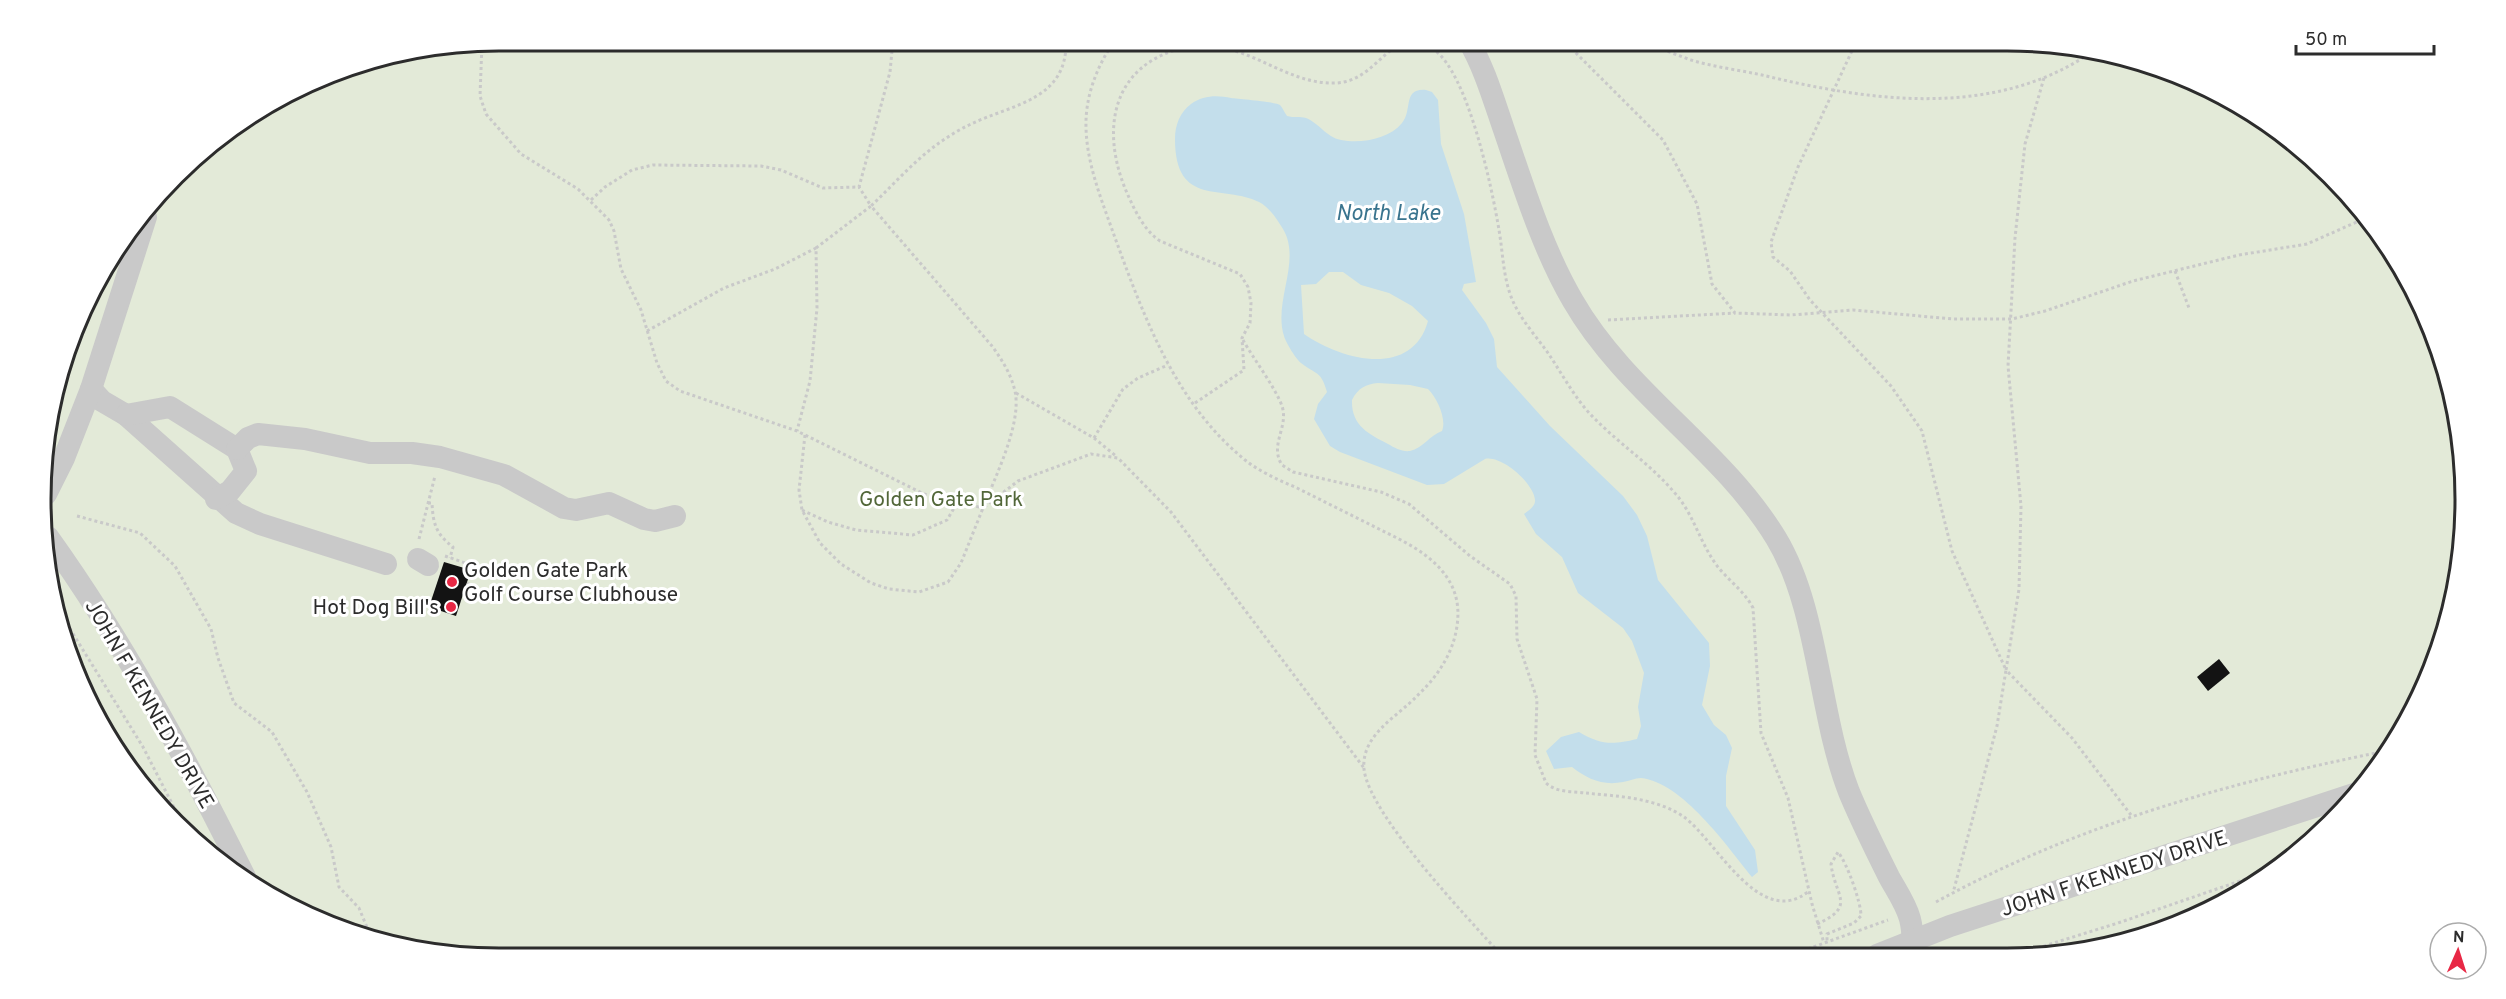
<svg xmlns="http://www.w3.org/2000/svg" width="2506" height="999" font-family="Overpass,sans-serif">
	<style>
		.green { fill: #e3ead8 }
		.water { fill: #c3deeb; fill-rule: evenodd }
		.building { fill: #131313 }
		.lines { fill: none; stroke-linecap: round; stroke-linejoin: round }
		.path { stroke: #c9c9c9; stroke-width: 3; stroke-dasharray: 3 3; stroke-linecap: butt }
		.minor { stroke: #c9c9c9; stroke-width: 22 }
		.poi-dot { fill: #e82845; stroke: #fff; stroke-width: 2 }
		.labels { text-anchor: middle; stroke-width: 6; stroke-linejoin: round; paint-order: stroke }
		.park-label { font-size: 21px; fill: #526739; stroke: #fff }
		.poi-label { font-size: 21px; fill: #2c2c2c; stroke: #fff; text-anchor: start }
		.street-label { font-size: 21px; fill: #2c2c2c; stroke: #fff }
		.water-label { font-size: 22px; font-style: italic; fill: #39748e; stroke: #fff }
		.rim { fill: none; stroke: #2c2c2c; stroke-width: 3 }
	</style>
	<rect width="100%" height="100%" fill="#fff"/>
	<path class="green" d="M500,40L2007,41L2154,65L2236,102L2309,154L2370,220L2418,296L2450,380L2464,469L2462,559L2441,647L2388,754L2309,845L2209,911L2067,955L500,958L352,934L220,863L118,754L75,675L49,589L44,439L65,352L102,270L197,154L270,102L352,65Z"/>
	<path class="water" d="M1426,90L1432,92L1438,100L1441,144L1464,214L1476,282L1464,284L1462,290L1486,323L1494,339L1497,367L1550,426L1623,496L1637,515L1647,536L1658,580L1709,643L1710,666L1702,705L1714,725L1726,735L1732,748L1726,776V806L1755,850L1758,872L1752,877C1727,846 1682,782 1641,778C1635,778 1629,781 1623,782C1603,786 1587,779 1572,767L1554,769L1546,751L1561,737L1579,732C1601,745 1612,745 1637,739L1641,726L1638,707L1644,673L1632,641L1623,628L1578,593L1562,557L1536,534L1524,514C1528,511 1536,506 1535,500C1534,483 1501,455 1485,459L1444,484L1427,485L1340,452L1330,446L1314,419L1318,404L1327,392C1321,370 1316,375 1301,363C1296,359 1286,343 1284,336C1273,301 1302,261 1283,229C1277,219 1269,207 1259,202C1223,184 1175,208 1175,139C1175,125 1180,112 1191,104C1203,95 1218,95 1231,98C1239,99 1277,102 1280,105C1283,108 1284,112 1287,116C1294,118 1300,116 1306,118C1319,123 1326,137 1341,140C1361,144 1389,139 1402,123C1413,110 1402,88 1426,90ZM1329,272H1343L1361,285L1389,293L1412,306L1428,321C1412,379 1341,360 1304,334L1301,285L1316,284ZM1378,383L1410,385L1428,389C1437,398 1447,419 1442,431C1430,435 1423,448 1410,451C1402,452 1395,448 1388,444C1368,434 1351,425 1352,400C1358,388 1366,384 1378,383Z"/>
	<g class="building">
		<path d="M444,562L471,570L456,616L429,607Z"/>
		<path d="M2219,659L2230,673L2208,691L2197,677Z"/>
	</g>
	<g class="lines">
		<g class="path">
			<path d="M1115,40C1097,66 1085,96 1086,128C1087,165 1102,201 1114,235C1144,317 1175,403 1245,460C1260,472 1279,480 1297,488C1325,502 1353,516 1381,530C1403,541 1427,552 1443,572C1456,588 1460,606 1457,626C1453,654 1437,677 1417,696C1397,717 1361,735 1364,769C1369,815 1469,919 1502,956"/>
			<path d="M1563,40L1663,140L1697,204L1712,284L1735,313L1791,315L1853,310L1953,319H2012L2045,311L2133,281L2239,255L2307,244L2368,217"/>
			<path d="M1640,40C1657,47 1674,54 1691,60C1714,67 1739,70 1762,75C1869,101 1991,119 2089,54"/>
			<path d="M1857,40L1798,167L1771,242L1773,257L1790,271L1810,300L1891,386L1922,431L1952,551L2006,670L1997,726L1953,893"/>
			<path d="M482,43L480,96L486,114L521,154L578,189L609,220L614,231L621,269L641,310L657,363L666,381L680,391L797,431L924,494L983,508C995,477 1022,424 1015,391C1011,374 1002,360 992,346L871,206C893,185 914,161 939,143C949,136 960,129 971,124C1013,104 1068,100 1066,40"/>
			<path d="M1242,52L1244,40"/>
			<path d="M2044,78L2025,144L2015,238L2008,366L2021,506L2019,589L2006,670L2072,738L2131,815"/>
			<path d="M591,200L605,187L632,170L653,165L761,166L781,170L823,188L859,187L890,72L893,40"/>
			<path d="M816,248L871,206L859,187"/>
			<path d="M2175,271L2189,308"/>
			<path d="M1608,320L1735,313"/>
			<path d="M647,331L724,288L775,269L816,248L817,308L810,381L797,431"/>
			<path d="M1243,340C1253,358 1275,387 1282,406C1289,427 1269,445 1282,465L1293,472L1381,492L1409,504L1470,556L1510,584L1516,596L1517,639L1537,699L1535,755L1546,783C1557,793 1572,791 1585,793C1617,796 1657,798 1684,817C1716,840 1760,931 1809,891"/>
			<path d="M1016,393L1094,438L1116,456"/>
			<path d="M1195,403L1244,370L1242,338L1250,323L1251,303L1248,287L1240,274L1160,241C1144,230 1135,211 1127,193C1103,138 1107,74 1172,51C1238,28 1279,86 1337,83C1381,80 1391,21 1433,49C1468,72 1492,188 1499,230C1503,253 1503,277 1512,299C1520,319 1536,336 1548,353C1563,375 1576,401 1596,420C1621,445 1651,465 1674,492C1693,513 1699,540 1715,563C1726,579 1744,590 1753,608L1761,733L1788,798L1812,904L1824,943"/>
			<path d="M805,435L799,490L802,510L820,543L841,564L871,583L889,589L919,592L948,582L961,563L983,508L1018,481L1091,454L1118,458L1171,512L1364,768"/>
			<path d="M1094,438L1123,389L1138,378L1168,365"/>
			<path d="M428,503H432C433,524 436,534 453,547L450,558"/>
			<path d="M802,510L828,522L856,530L913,535L947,520L957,503"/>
			<path d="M77,516L140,533L175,566L211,629L218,658L234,703L272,732L307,792L331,847L339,887L359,908L371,937"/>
			<path d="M419,539L435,476"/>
			<path d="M445,556L474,566L465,594"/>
			<path d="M54,603L143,747L182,823"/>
			<path d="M1936,902C2078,824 2233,781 2391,750"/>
			<path d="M1817,924C1857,906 1835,897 1831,864L1838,852C1847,863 1861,902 1861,916L1854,923L1827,934V942"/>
			<path d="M1791,955L1888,920"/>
			<path d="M2015,955L2118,923L2269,871"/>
		</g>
		<g class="minor">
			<path d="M1468,40C1484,67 1493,98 1503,127C1523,185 1542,248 1573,301C1626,393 1721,448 1776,538C1819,609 1818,712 1849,792C1861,821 1875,849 1889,877C1896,890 1906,904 1910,919C1913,931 1913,943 1912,955"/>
			<path d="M91,389L102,401L126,415L236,513L260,524L386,564"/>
			<path d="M126,415L170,407L237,449L246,471L230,491L216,499"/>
			<path d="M237,449L248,438L258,434L305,439L370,453H412L440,457L504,475L564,508L576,510L609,503L644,519L655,521L675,516"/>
			<path d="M46,494L64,458L91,389L146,217"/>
			<path d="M48,537C124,643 187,760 245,877"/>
			<path d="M418,559L428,565"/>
			<path d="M1877,955L1950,926L2354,794"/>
		</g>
	</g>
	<g class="poi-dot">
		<circle cx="452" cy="582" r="6"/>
		<circle cx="451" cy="607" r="6"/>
	</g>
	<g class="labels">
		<g class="park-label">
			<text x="941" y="506">Golden Gate Park</text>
		</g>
		<g class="poi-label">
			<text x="464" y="577">Golden Gate Park<tspan x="464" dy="24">Golf Course Clubhouse</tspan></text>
			<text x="439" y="614" text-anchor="end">Hot Dog Bill's</text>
		</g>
		<g class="street-label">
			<text transform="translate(150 704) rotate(60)" y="7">JOHN F KENNEDY DRIVE</text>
			<text transform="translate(2114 873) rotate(-18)" y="7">JOHN F KENNEDY DRIVE</text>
		</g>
		<g class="water-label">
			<text x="1388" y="220">North Lake</text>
		</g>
	</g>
	<path d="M0 0H2506V999H0ZM499 51H2007A448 448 0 0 1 2455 499V500A448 448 0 0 1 2007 948H499A448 448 0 0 1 51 500V499A448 448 0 0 1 499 51Z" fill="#fff" fill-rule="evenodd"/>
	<path class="rim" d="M499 51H2007A448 448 0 0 1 2455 499V500A448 448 0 0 1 2007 948H499A448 448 0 0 1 51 500V499A448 448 0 0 1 499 51Z"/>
	<g transform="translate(2458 951) rotate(3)"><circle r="28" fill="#ffffff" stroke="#ababab" stroke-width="1.5"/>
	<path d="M0-4.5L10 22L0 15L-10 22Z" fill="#e82845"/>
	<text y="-9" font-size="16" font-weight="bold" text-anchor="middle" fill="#2c2c2c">N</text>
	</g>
	<path d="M2296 45v9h138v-9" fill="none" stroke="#2c2c2c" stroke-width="3"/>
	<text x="2305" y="45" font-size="18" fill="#2c2c2c" stroke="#ffffff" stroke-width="4.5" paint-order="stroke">50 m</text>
</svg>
